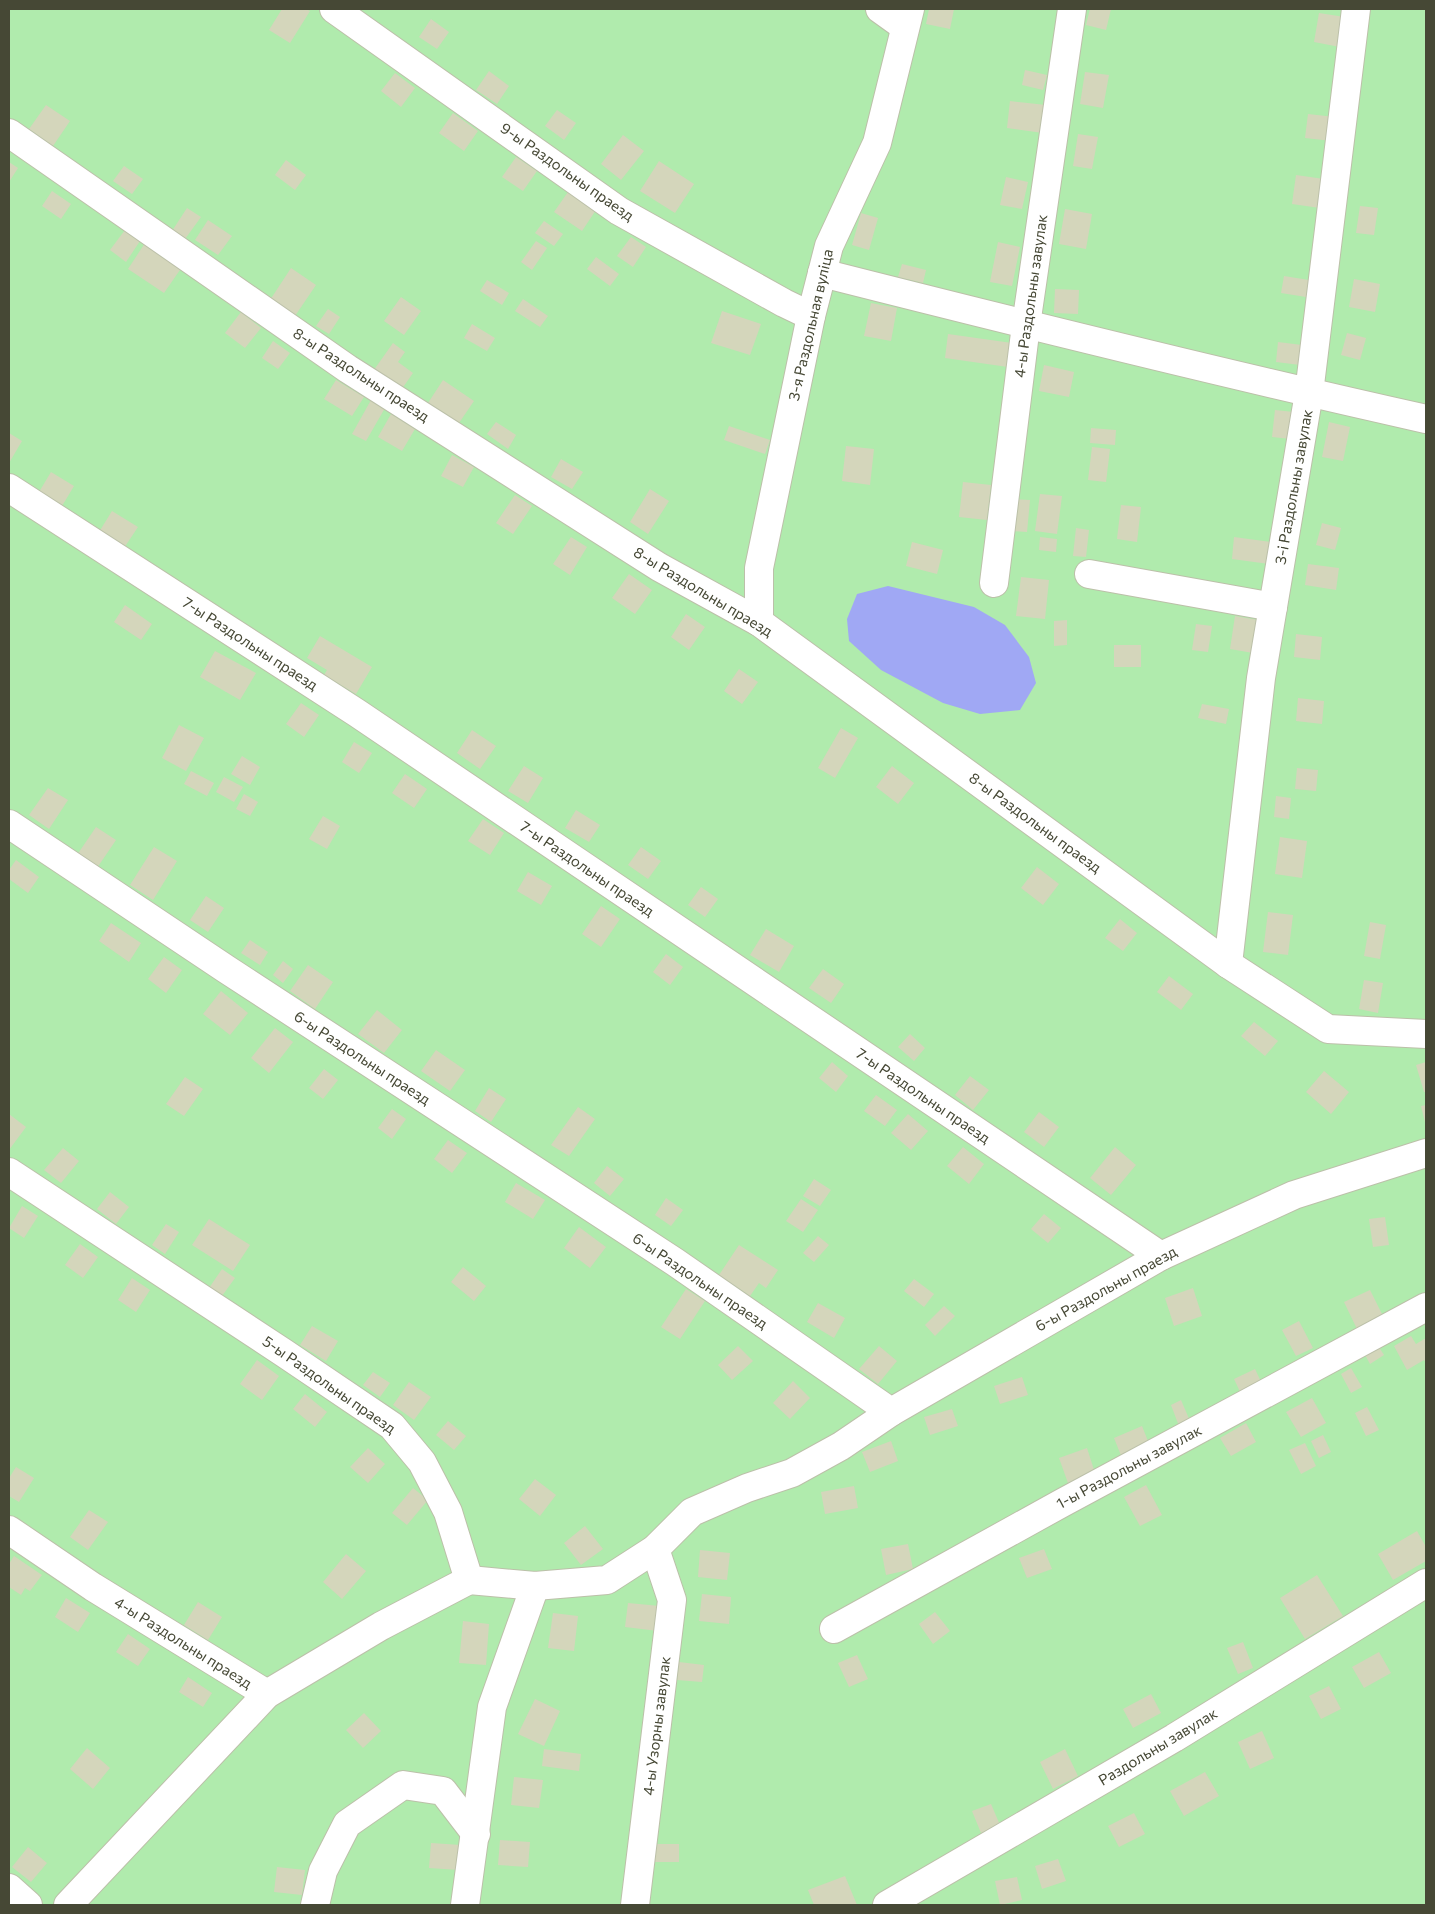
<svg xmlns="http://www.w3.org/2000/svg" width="1435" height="1914" font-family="Commissioner,sans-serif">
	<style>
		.green { fill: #b0ebad }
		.water { fill: #a0a8f4 }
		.building { fill: #d4d6bb }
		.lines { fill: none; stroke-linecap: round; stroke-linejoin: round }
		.minor-casing { stroke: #bcc0a9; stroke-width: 30 }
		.minor { stroke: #fff; stroke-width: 28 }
		.labels { text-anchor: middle; stroke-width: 4; stroke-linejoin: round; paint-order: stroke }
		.street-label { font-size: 15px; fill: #464835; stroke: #fff }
	</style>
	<rect width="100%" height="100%" fill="#f2f4e7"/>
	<rect class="green" x="9" y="9" width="1417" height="1896"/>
	<path class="water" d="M888,586L974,607L1005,625L1029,657L1036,683L1020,710L980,714L943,703L881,670L849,641L847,619L857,594Z"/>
	<g class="building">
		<path d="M282,9H306L310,11L290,43L269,30Z"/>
		<path d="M929,9H954L950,29L926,24Z"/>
		<path d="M1090,9H1111L1106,30L1086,25Z"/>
		<path d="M1319,13L1351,18L1345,48L1314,42Z"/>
		<path d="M431,19L449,32L437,49L419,37Z"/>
		<path d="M1025,70L1047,75L1043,90L1022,85Z"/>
		<path d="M489,71L509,86L497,104L476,90Z"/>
		<path d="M1085,72L1109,75L1103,108L1080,104Z"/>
		<path d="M395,73L415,88L401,107L381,91Z"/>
		<path d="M1010,101L1046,105L1043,133L1007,128Z"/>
		<path d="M46,105L70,121L53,146L29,129Z"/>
		<path d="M557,110L576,123L564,140L545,126Z"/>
		<path d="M453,113L478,131L464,151L439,133Z"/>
		<path d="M1308,114L1335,117L1332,141L1305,138Z"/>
		<path d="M1078,134L1098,137L1092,169L1073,166Z"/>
		<path d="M623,135L644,151L621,180L601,164Z"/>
		<path d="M516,157L537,171L523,191L502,177Z"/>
		<path d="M286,160L306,175L295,190L275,175Z"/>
		<path d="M659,161L694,184L675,213L640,191Z"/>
		<path d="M9,162L18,168L9,182Z"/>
		<path d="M124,166L143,179L132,194L113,181Z"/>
		<path d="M1296,175L1324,179L1320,208L1292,204Z"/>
		<path d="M1006,177L1028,182L1022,209L1000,205Z"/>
		<path d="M52,191L71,204L61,219L42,206Z"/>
		<path d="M568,192L596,210L582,231L554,212Z"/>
		<path d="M1360,206L1378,208L1374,235L1356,233Z"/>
		<path d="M187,208L201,217L185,239L172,231Z"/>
		<path d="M1065,209L1092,214L1086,249L1059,244Z"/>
		<path d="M861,213L878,218L869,250L852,245Z"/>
		<path d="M208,220L232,236L218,255L195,240Z"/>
		<path d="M544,221L563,234L554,246L535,233Z"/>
		<path d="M125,230L140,241L126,262L110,250Z"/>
		<path d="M631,237L646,247L633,267L617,256Z"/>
		<path d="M536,241L547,248L532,270L521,262Z"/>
		<path d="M998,242L1020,247L1012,286L990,282Z"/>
		<path d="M145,243L182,267L164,293L128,269Z"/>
		<path d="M596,257L619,274L610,286L587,269Z"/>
		<path d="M902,264L926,270L923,283L898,277Z"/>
		<path d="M291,268L316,285L295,316L270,300Z"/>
		<path d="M1284,276L1309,280L1306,297L1281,293Z"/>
		<path d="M1354,279L1380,284L1375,312L1349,307Z"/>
		<path d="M487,280L509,293L502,305L480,291Z"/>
		<path d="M1055,289L1079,290L1078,314L1054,313Z"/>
		<path d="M401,297L421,311L404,335L384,321Z"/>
		<path d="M523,299L548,316L540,327L515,311Z"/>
		<path d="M871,303L897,308L891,341L864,336Z"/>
		<path d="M328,309L340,317L329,334L316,326Z"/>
		<path d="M722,311L761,324L750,355L711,343Z"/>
		<path d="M241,312L261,328L245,348L225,333Z"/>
		<path d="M472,324L495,338L487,351L464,338Z"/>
		<path d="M1347,333L1366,338L1360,360L1341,355Z"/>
		<path d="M948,334L1012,343L1008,367L945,358Z"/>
		<path d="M273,341L290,353L278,369L262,358Z"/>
		<path d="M1278,342L1302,345L1300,365L1276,362Z"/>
		<path d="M393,343L405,352L398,362L413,373L399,393L371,374Z"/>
		<path d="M1044,365L1074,372L1069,397L1039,391Z"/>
		<path d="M336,380L364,397L352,416L324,399Z"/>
		<path d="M443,380L474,401L459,423L428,403Z"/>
		<path d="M371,400L385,408L366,441L352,434Z"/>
		<path d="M1275,410L1294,412L1291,439L1272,437Z"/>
		<path d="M391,414L415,429L402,451L378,437Z"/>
		<path d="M496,422L516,435L508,449L487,434Z"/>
		<path d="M1329,422L1350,427L1343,461L1322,457Z"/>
		<path d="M729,426L770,440L765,454L724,440Z"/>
		<path d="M1091,428L1116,430L1115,445L1090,443Z"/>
		<path d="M9,433L22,441L9,463Z"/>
		<path d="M846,446L874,449L870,485L842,481Z"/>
		<path d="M1092,447L1110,449L1106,482L1088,480Z"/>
		<path d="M452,455L474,467L463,487L441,476Z"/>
		<path d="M561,459L583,472L572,489L551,477Z"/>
		<path d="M51,472L74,486L62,506L39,492Z"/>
		<path d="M963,482L991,485L987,520L959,517Z"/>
		<path d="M650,489L669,501L648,534L630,522Z"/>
		<path d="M1040,494L1062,496L1057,534L1035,531Z"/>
		<path d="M515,495L532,506L513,534L496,523Z"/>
		<path d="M1012,499L1030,500L1027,532L1010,531Z"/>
		<path d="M1121,505L1141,507L1137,542L1117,539Z"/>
		<path d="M112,511L138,527L124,548L99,532Z"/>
		<path d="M1322,523L1341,528L1335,550L1316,545Z"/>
		<path d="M1076,528L1089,530L1086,557L1073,556Z"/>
		<path d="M571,537L587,547L570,575L553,564Z"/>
		<path d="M1040,537L1057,539L1056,552L1039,550Z"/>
		<path d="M1234,537L1271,542L1269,564L1232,559Z"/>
		<path d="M912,542L943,550L937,574L906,566Z"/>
		<path d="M1308,564L1339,568L1336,590L1305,585Z"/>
		<path d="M629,574L652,590L635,614L612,598Z"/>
		<path d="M1021,577L1049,580L1045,619L1016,616Z"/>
		<path d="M125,605L152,624L141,640L114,622Z"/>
		<path d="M686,614L705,627L689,650L671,637Z"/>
		<path d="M1235,616L1258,620L1253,653L1230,649Z"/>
		<path d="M1067,620V645L1054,646V621Z"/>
		<path d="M1196,624L1212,626L1208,652L1192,650Z"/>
		<path d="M1296,634L1322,637L1320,660L1294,657Z"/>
		<path d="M320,636L372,667L356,694L324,675L327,670L307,658Z"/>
		<rect x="1114" y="645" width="27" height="22"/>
		<path d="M215,651L256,673L240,700L200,677Z"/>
		<path d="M739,669L758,682L742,704L724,691Z"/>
		<path d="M1298,698L1324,701L1322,724L1296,721Z"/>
		<path d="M301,703L319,715L304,737L286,724Z"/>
		<path d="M1202,704L1229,709L1226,724L1198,718Z"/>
		<path d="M179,725L204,738L186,771L162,758Z"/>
		<path d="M841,728L858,738L835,778L818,768Z"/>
		<path d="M472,730L496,746L480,769L457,753Z"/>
		<path d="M354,742L372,753L359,773L342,762Z"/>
		<path d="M242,756L260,767L250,785L231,774Z"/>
		<path d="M524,766L543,778L528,803L508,791Z"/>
		<path d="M892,766L914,783L898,804L876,787Z"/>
		<path d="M1297,768L1318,770L1316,791L1295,789Z"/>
		<path d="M191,771L214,783L207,796L184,784Z"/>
		<path d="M405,774L427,789L414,808L392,793Z"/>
		<path d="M224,777L243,787L234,802L216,792Z"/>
		<path d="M48,788L68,800L49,829L29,815Z"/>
		<path d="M244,794L258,802L250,816L236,809Z"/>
		<path d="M1276,796L1291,798L1289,819L1274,817Z"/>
		<path d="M576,810L600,825L589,842L565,828Z"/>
		<path d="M323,816L340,826L327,849L309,839Z"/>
		<path d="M483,819L504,833L490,855L468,841Z"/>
		<path d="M96,827L116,840L97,868L77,855Z"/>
		<path d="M1280,837L1307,841L1302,878L1275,874Z"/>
		<path d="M154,847L177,861L153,900L130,885Z"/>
		<path d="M641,847L661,861L648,879L628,865Z"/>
		<path d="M16,860L39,877L28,893L9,879V870Z"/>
		<path d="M1037,867L1059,884L1043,905L1021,888Z"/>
		<path d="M528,872L552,886L541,905L517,891Z"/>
		<path d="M701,887L718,899L705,917L688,905Z"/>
		<path d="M206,896L224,908L208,932L190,920Z"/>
		<path d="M601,906L620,919L601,947L582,934Z"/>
		<path d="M1268,912L1293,915L1288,955L1263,952Z"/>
		<path d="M1120,919L1137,933L1123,951L1105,938Z"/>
		<path d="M1370,922L1386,925L1380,959L1364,956Z"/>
		<path d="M111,923L141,943L129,962L99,941Z"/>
		<path d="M766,929L794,946L779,972L750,955Z"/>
		<path d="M250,940L268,952L260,965L241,953Z"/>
		<path d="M666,954L683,967L670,985L653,972Z"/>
		<path d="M164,957L182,970L166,993L148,979Z"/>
		<path d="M283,961L293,969L283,983L273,975Z"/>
		<path d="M308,965L333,982L315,1009L290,991Z"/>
		<path d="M823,969L844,984L831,1003L809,988Z"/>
		<path d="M1169,976L1193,994L1181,1010L1157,992Z"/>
		<path d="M1364,980L1383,983L1378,1013L1359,1009Z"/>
		<path d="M221,991L248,1013L230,1035L203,1014Z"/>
		<path d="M377,1010L402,1030L384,1053L358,1034Z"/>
		<path d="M1254,1022L1278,1041L1265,1056L1241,1036Z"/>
		<path d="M275,1028L293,1042L269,1073L251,1058Z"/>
		<path d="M910,1034L925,1048L914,1061L898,1047Z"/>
		<path d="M436,1050L465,1070L450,1091L421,1071Z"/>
		<path d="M832,1062L848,1076L836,1092L819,1078Z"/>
		<path d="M1426,1062V1092H1424L1416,1065Z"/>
		<path d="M324,1069L338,1080L323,1099L309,1088Z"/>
		<path d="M1324,1071L1349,1092L1331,1114L1306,1092Z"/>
		<path d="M970,1076L989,1090L973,1110L955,1095Z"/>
		<path d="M185,1077L203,1089L184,1116L166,1104Z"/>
		<path d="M489,1088L506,1099L491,1122L475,1111Z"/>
		<path d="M876,1095L897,1110L885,1126L864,1111Z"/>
		<path d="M1426,1105V1126L1421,1106Z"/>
		<path d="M578,1107L595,1119L569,1156L551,1145Z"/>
		<path d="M392,1109L406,1119L392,1139L378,1128Z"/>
		<path d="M1039,1112L1059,1127L1044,1147L1024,1132Z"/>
		<path d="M9,1114L26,1127L9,1150Z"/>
		<path d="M908,1114L928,1131L911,1150L891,1133Z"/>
		<path d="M448,1140L467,1153L452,1173L434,1159Z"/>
		<path d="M963,1147L984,1164L969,1184L947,1166Z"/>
		<path d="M1115,1147L1136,1165L1111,1195L1090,1178Z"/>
		<path d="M63,1148L79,1161L61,1183L44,1170Z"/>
		<path d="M607,1166L624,1179L610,1196L594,1183Z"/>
		<path d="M814,1179L831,1190L820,1206L803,1196Z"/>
		<path d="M516,1183L545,1200L533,1219L505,1202Z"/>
		<path d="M110,1192L129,1207L116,1224L97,1209Z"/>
		<path d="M666,1198L683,1210L671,1226L655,1215Z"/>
		<path d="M801,1199L818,1210L803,1232L786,1221Z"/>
		<path d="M22,1206L38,1216L24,1238L9,1228Z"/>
		<path d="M1044,1214L1061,1228L1048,1243L1031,1229Z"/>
		<path d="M1385,1217L1389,1245L1373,1247L1369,1219Z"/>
		<path d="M209,1219L250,1245L233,1271L192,1245Z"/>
		<path d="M166,1224L179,1232L165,1254L152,1245Z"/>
		<path d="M579,1227L606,1247L590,1268L564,1248Z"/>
		<path d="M818,1236L829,1245L814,1262L803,1253Z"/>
		<path d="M80,1244L98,1257L83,1278L65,1265Z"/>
		<path d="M739,1245L778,1270L766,1288L759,1283L750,1296L719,1275Z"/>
		<path d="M463,1267L486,1286L474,1301L451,1282Z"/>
		<path d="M222,1269L235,1278L222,1296L209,1288Z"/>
		<path d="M132,1278L150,1290L136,1312L118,1300Z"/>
		<path d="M914,1279L934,1294L924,1307L904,1291Z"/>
		<path d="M1193,1288L1202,1316L1174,1326L1165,1298Z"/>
		<path d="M686,1289L705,1301L680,1339L661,1327Z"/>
		<path d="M1370,1290L1383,1316L1357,1329L1344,1302Z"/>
		<path d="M818,1303L845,1318L834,1338L807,1322Z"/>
		<path d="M944,1306L955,1316L935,1336L925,1325Z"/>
		<path d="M1299,1321L1313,1348L1296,1356L1282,1330Z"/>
		<path d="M312,1326L338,1341L326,1361L300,1345Z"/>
		<path d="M1411,1336L1416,1344L1426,1338V1363L1424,1360L1407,1370L1394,1346Z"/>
		<path d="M1377,1344L1384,1355L1370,1364L1364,1353Z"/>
		<path d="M738,1346L753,1361L732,1380L718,1365Z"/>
		<path d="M879,1346L897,1361L878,1384L859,1369Z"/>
		<path d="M257,1360L279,1376L262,1400L240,1384Z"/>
		<path d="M1351,1368L1362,1387L1351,1393L1341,1374Z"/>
		<path d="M1255,1369L1264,1388L1243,1398L1234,1379Z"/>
		<path d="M373,1372L390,1383L380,1397L363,1385Z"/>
		<path d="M1022,1377L1028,1395L1000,1404L994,1386Z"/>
		<path d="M793,1381L810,1398L790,1419L773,1403Z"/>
		<path d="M409,1382L431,1397L414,1420L393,1405Z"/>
		<path d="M305,1394L327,1412L315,1427L293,1409Z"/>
		<path d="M1312,1398L1326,1423L1301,1437L1286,1412Z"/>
		<path d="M1181,1400L1190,1421L1179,1426L1171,1405Z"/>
		<path d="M1367,1407L1379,1430L1366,1436L1355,1413Z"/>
		<path d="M952,1409L958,1426L930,1435L924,1417Z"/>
		<path d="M448,1421L466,1436L454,1450L436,1435Z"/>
		<path d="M1246,1423L1256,1442L1231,1456L1220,1438Z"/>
		<path d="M1142,1426L1150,1446L1122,1458L1114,1438Z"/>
		<path d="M1323,1435L1331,1452L1319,1458L1311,1441Z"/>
		<path d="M891,1441L898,1461L870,1472L862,1452Z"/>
		<path d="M1305,1443L1316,1466L1301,1474L1289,1450Z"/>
		<path d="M368,1448L385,1464L368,1483L350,1467Z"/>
		<path d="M1087,1448L1095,1473L1068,1483L1059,1458Z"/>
		<path d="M16,1467L34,1478L19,1502L9,1496V1478Z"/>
		<path d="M535,1479L556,1495L540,1516L519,1499Z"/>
		<path d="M1146,1485L1162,1515L1140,1526L1124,1497Z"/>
		<path d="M854,1486L858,1508L825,1514L821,1492Z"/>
		<path d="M413,1488L428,1500L407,1525L392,1513Z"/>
		<path d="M89,1510L108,1522L88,1550L70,1537Z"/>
		<path d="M585,1526L603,1549L581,1565L564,1543Z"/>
		<path d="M1417,1531L1426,1547V1561L1393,1580L1378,1554Z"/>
		<path d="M908,1544L913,1569L886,1575L881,1549Z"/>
		<path d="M1044,1549L1052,1569L1027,1578L1019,1558Z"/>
		<path d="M700,1550L730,1553L727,1580L698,1577Z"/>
		<path d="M346,1554L366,1571L342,1599L323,1582Z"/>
		<path d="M14,1556L42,1575L30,1591L25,1588L21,1595L9,1587V1564Z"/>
		<path d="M1317,1575L1343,1616L1305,1639L1280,1598Z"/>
		<path d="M702,1594L731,1597L729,1624L699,1621Z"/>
		<path d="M66,1598L90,1613L78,1632L55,1617Z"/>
		<path d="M198,1602L222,1617L208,1640L184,1625Z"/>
		<path d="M628,1603L660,1606L658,1631L625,1627Z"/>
		<path d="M935,1612L950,1631L933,1644L919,1624Z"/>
		<path d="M553,1613L578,1616L574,1651L548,1648Z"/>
		<path d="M463,1621L489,1624L486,1665L459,1663Z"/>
		<path d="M128,1634L150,1649L138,1666L116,1652Z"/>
		<path d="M1243,1642L1253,1668L1238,1674L1227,1648Z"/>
		<path d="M1379,1652L1391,1673L1364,1688L1352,1667Z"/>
		<path d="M857,1655L868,1679L849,1687L838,1663Z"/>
		<path d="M679,1662L704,1665L702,1682L677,1680Z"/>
		<path d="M188,1677L212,1693L203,1707L179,1692Z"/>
		<path d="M1329,1686L1341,1709L1321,1719L1309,1696Z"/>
		<path d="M1151,1694L1161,1713L1133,1728L1123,1709Z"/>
		<path d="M535,1699L560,1711L544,1746L518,1734Z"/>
		<path d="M364,1713L381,1731L363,1748L346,1730Z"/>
		<path d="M1262,1731L1274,1758L1250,1769L1238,1742Z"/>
		<path d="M87,1748L110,1768L93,1789L70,1769Z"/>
		<path d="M544,1749L581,1754L579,1771L542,1766Z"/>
		<path d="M1065,1749L1078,1776L1053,1789L1040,1762Z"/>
		<path d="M1205,1772L1219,1796L1184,1816L1170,1791Z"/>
		<path d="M514,1777L543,1780L539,1808L511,1805Z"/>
		<path d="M991,1804L1000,1825L981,1833L972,1811Z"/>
		<path d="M1134,1813L1145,1834L1119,1847L1108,1826Z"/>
		<path d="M500,1840L530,1842L528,1867L498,1865Z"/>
		<path d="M431,1843L461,1845L459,1870L429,1868Z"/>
		<path d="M655,1844H679V1862H654Z"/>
		<path d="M28,1847L47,1863L31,1882L12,1867Z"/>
		<path d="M1058,1859L1066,1881L1042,1889L1035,1866Z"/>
		<path d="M277,1867L305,1870L302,1895L274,1892Z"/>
		<path d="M845,1876L857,1905H814L808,1890Z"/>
		<path d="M1017,1877L1022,1900L1000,1905L995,1881Z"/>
	</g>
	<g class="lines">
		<g class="minor-casing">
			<g id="minor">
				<path d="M334,9L619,211L784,303L811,316"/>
				<path d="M880,9L905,27"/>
				<path d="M9,133L348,369L659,567L759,622L1228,964L1328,1029L1426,1034"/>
				<path d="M822,273C1023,324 1224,374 1426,419"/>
				<path d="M9,488L357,713L1161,1256"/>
				<path d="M1089,574L1273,607"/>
				<path d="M994,583L1026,325L1072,9"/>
				<path d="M759,622V568L811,316L829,246L877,143L910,9"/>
				<path d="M9,824L226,969L675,1262L891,1412L1161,1256L1294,1195L1426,1153"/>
				<path d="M1228,964L1261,678L1309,393L1356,9"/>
				<path d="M9,1172L284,1353L392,1426L422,1462L448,1512L469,1580"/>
				<path d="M9,1530L93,1587L267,1694"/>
				<path d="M469,1580L535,1586L607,1580L655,1549L692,1512L747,1488L792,1473L841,1446L891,1412"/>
				<path d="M834,1629L1062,1503L1426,1307"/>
				<path d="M9,1888L28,1905"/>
				<path d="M68,1905L267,1694L381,1626L469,1580"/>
				<path d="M315,1905L323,1871L347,1824L403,1785L443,1791L476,1834"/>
				<path d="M465,1905L492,1707L535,1586"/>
				<path d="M635,1905L672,1600L655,1549"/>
				<path d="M887,1905L1174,1738L1426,1583"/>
			</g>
		</g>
		<use href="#minor" class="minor"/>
	</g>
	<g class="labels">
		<g class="street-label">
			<text transform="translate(567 172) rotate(35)" y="5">9-ы Раздольны праезд</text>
			<text transform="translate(1031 296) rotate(-82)" y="5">4-ы Раздольны завулак</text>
			<text transform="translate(811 325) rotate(-77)" y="5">3-я Раздольная вуліца</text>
			<text transform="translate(361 375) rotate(33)" y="5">8-ы Раздольны праезд</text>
			<text transform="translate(1294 487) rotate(-80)" y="5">3-і Раздольны завулак</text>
			<text transform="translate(703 592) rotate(31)" y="5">8-ы Раздольны праезд</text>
			<text transform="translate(250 644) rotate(33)" y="5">7-ы Раздольны праезд</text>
			<text transform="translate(1035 823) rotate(36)" y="5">8-ы Раздольны праезд</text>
			<text transform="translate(587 869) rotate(34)" y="5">7-ы Раздольны праезд</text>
			<text transform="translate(362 1058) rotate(33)" y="5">6-ы Раздольны праезд</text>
			<text transform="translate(923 1096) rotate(34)" y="5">7-ы Раздольны праезд</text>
			<text transform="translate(700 1281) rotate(34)" y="5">6-ы Раздольны праезд</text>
			<text transform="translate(1106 1289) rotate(-29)" y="5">6-ы Раздольны праезд</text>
			<text transform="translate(329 1385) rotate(35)" y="5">5-ы Раздольны праезд</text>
			<text transform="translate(1129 1467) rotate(-28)" y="5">1-ы Раздольны завулак</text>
			<text transform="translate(183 1643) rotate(32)" y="5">4-ы Раздольны праезд</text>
			<text transform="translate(657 1726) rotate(-83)" y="5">4-ы Узорны завулак</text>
			<text transform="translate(1158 1747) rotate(-31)" y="5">Раздольны завулак</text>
		</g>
	</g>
	<rect width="1435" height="1914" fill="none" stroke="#464835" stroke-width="20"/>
</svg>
